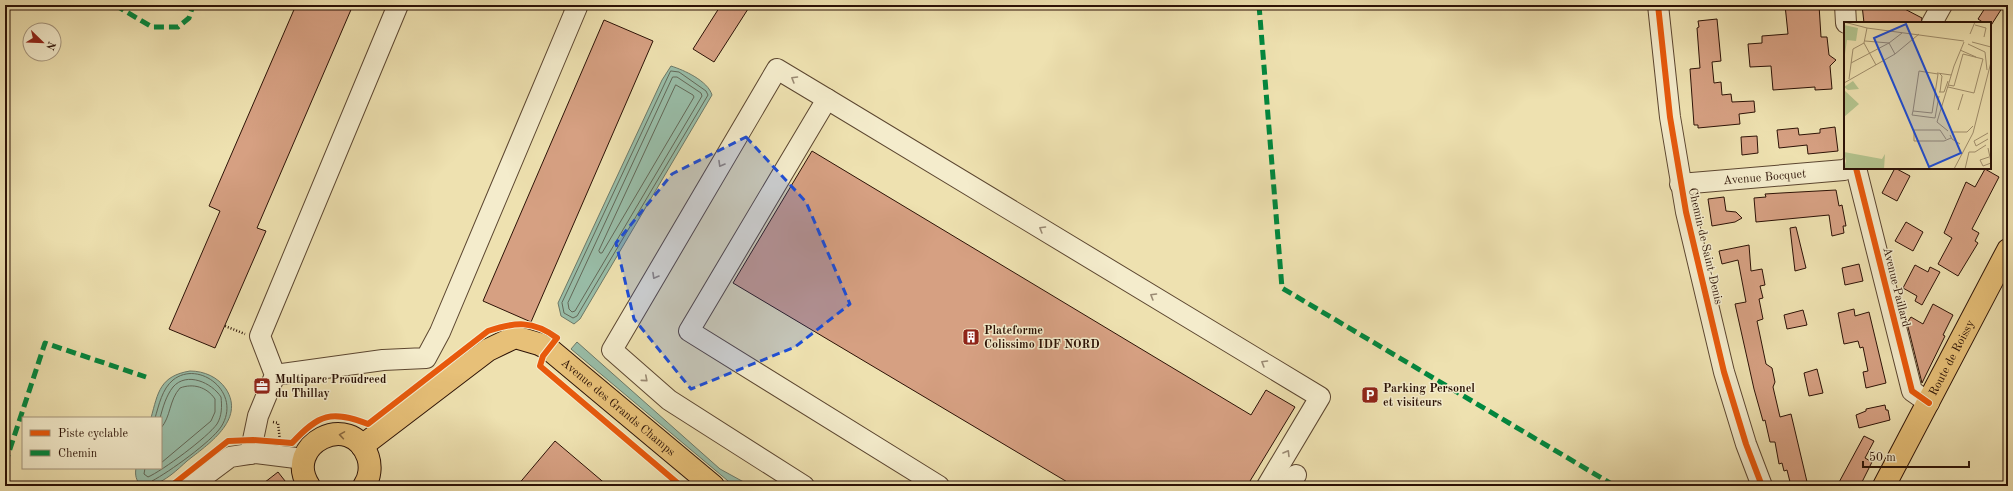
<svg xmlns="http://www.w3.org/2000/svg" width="2013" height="491" font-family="'Old Standard TT',serif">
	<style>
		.water { fill: #99bea9; stroke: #6d7968 }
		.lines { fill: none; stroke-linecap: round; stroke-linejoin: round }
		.shore { stroke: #626858; stroke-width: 1 }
		.building { fill: #d6a082; stroke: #2c1206 }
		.minor-casing { stroke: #5c4630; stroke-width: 22 }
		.major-casing { stroke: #2c1206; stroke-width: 24 }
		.path { stroke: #2c1206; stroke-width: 2.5; stroke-dasharray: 1 2; stroke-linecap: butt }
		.minor { stroke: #f4eccc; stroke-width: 20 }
		.major { stroke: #e7c078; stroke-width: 22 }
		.quiet { stroke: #00873e; stroke-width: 5; stroke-dasharray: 10 5; stroke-linecap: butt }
		.cycleway-casing { stroke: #f4eccc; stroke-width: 8 }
		.cycleway { stroke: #e8590c; stroke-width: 6 }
		.oneway { stroke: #9a8a73 }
		.oneway2 { stroke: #8a693f }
		.marked { fill: #1d4ed8; fill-opacity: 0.2; stroke: #1d4ed8; stroke-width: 3; stroke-dasharray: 8 5; stroke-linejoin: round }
		.labels { text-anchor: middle; stroke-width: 3; stroke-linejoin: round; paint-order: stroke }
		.street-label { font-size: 12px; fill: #2c1206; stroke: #f4eccc }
		.poi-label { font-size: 12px; font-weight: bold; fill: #2c1206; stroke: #f4eccc; text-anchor: start }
		.inset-road { fill: none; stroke: #a08e6c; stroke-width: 1 }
		.view { fill: #1d4ed8; fill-opacity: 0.15; stroke: #1d4ed8; stroke-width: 2 }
		.inset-edge { fill: none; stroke: #2c1206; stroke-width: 2 }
	</style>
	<rect width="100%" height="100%" fill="#eee1b0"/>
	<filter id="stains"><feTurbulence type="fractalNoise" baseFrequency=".005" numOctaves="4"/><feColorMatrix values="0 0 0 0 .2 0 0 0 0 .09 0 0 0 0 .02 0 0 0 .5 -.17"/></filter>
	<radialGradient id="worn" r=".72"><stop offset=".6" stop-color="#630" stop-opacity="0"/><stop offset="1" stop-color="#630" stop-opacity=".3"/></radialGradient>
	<g class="water">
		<path d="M671,66C684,70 708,81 712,95L580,319L574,324L561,316L558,303L662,80Z"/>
		<path d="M577,342L720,469L751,486H734L571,349Z"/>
		<path d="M190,371C204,371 218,377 226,389C246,420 207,445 187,461C177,470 166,481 152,485C139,489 134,479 136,468H161V418H151C158,392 160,376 190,371Z"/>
	</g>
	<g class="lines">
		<g class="shore">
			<path d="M671,71L679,72L706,91L708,95L577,316L573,318L564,313L562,303Z"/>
			<path d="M673,77H677L701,93L702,96L575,311L572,312L569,309L568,303Z"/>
			<path d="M676,85L693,95L694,97L602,253H600L599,251Z"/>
			<path d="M161,428C171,417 169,400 180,388C193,383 207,387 215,399V412L211,421L161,463"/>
			<path d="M145,468L144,474L148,477C162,471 208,437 217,424C222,416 222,406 221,397C212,383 187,371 173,387C166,396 163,407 160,418"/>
			<path d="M150,486L152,481C169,472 211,442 221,427C243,393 199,359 173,380C162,389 159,405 155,418"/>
		</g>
	</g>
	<g class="building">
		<path d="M296,5H353L257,228L266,231L215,348L169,329L220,211L209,206Z"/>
		<path d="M721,5H742L748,9L714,62L693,49Z"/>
		<path d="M1785,5H1819L1821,37H1827L1829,55L1836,60L1830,66L1832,89L1815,90V87L1773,90L1771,66L1750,67L1748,44L1762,43V36L1788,34Z"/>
		<path d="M1862,5H1897L1922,18L1921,23H1864Z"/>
		<path d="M1987,5H2004L1990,27V23H1984L1978,19Z"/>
		<path d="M1717,19L1721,61L1712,62L1714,83L1721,82L1722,95L1731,94L1732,102L1754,101L1755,112L1739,114L1740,124L1698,128V125H1694L1690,69L1700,68L1697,28L1699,27L1698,21Z"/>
		<path d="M604,20L653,41L531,322L483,301Z"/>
		<path d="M1835,127L1838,151L1808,154L1807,145L1779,148L1777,130L1798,128L1799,135L1820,133V129Z"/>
		<path d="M1757,136L1758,153L1742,155L1741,137Z"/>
		<path d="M812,151L1251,415L1266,390L1295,407L1247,486H1074L733,283Z"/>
		<path d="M1895,168L1910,176L1897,201L1882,193Z"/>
		<path d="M1985,169L1999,177L1972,229L1979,233L1975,241L1978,243L1958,276L1938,264L1952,238L1944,233L1966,182L1975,187Z"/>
		<path d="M1836,190L1839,206L1842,205L1846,226H1843L1844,233L1832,236L1829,215L1756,222L1754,198L1766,197L1765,194L1781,193Z"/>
		<path d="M1724,197L1726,211L1736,212L1742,218L1735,222L1712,226L1708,199Z"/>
		<path d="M1906,222L1923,232L1913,251L1895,241Z"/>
		<path d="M1796,227L1806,268L1795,271L1790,228Z"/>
		<path d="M1749,245L1751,271L1762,269L1765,285L1760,286L1763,298L1759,299L1763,319L1757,321L1766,364L1772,368L1775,382L1773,387L1780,417L1791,414L1808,486H1791L1787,470L1784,471L1782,463L1779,464L1775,442H1770L1765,420L1763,421L1754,389L1735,304L1746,302L1738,260L1722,264L1719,251Z"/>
		<path d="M1859,264L1863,281L1845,285L1842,268Z"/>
		<path d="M1915,265L1928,272L1930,267L1940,272L1922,305L1915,301L1917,296L1903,288Z"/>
		<path d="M1933,304L1953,315L1943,335L1945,336L1922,383L1907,323L1911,317L1923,324Z"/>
		<path d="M1854,309L1855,316L1869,312L1886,383L1866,388L1863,372L1868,371L1863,347L1860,348L1858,341L1844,344L1838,313Z"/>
		<path d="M1803,310L1807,325L1787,329L1784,315Z"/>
		<path d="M1817,369L1823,393L1809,396L1804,373Z"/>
		<path d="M1885,405L1886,410H1888L1890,420L1859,428L1856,415L1866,411V409Z"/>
		<path d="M1864,436L1874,441L1865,458L1872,462L1860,486H1837Z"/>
		<path d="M555,441L608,486H517Z"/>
		<path d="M278,472L289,486H260Z"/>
	</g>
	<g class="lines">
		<g class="minor-casing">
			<g id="minor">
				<path d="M1658,5L1670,117L1686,212L1724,372L1746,444L1762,486"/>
				<path d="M1845,5L1846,23"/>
				<path d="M1932,23L1942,5"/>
				<path d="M1856,168L1912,391L1929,403"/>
				<path id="s1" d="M1680,184L1844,170L1848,168"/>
				<path d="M275,375L383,360L426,358L440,332L577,7L573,5"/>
				<path d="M250,454L258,416L275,375L260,336L398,5"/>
				<path d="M191,486L230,457L256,453L304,459"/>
				<path d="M804,486L669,400L612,350L777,69L827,99"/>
				<path d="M939,486L689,331L827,99L1320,397L1267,486"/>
				<path d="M1289,486L1296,475"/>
			</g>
		</g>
		<g class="major-casing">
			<g id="major">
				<path id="s2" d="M362,446L488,350L515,337L539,344L549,349L713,486"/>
				<path d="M309,486C282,445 351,409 368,457C371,466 370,478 364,486"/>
				<path id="s3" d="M1884,486L2008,250"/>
			</g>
		</g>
		<g class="path">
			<path d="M225,326L245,334"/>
			<path d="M273,422L278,423L280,441"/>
		</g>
		<use href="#minor" class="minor"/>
		<use href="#major" class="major"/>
		<g class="quiet">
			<path d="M115,5L152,27H178L189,18L193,5"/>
			<path d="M1259,5L1282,288L1615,486"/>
			<path d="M5,464L45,343L146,377"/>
		</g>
		<g class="cycleway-casing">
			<g id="cycleway">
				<path d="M1658,5L1670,117L1686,212L1724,372L1746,444L1762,486"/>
				<path d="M1856,168L1912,391L1929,403"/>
				<path d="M171,486L228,441L253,440L292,443C319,414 331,410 368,424L488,331C515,322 533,320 557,338L543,356L540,366L681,486"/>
			</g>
		</g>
		<use href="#cycleway" class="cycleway"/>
	</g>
	<defs><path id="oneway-chevron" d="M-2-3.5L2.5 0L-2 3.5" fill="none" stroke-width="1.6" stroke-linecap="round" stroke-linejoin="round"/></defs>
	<g class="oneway">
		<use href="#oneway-chevron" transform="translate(794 79) rotate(-149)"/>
		<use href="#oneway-chevron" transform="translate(721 164) rotate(120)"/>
		<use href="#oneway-chevron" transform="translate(1042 229) rotate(-149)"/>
		<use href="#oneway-chevron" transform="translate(655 276) rotate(120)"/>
		<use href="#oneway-chevron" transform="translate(1153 296) rotate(-149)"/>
		<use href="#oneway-chevron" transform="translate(1264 363) rotate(-149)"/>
		<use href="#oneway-chevron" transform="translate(645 379) rotate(41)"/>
		<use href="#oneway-chevron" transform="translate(1287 453) rotate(-59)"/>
	</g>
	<use class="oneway2" href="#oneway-chevron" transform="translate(342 435) rotate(-171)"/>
	<path class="marked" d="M746,137L806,202L850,304L795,347L691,389L634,319L616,243L672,174Z"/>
	<defs>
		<g id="building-square" transform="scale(0.9)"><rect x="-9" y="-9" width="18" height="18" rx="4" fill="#8f2418" stroke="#f4eccc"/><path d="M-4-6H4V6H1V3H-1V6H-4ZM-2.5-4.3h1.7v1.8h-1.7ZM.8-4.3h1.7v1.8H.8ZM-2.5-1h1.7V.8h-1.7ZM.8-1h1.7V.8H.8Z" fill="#fff"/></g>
		<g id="office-square" transform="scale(0.9)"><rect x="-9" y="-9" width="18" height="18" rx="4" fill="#8f2418" stroke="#f4eccc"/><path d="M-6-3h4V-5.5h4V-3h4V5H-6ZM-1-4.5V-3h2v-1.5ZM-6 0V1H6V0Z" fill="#fff"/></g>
		<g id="parking-square" transform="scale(0.9)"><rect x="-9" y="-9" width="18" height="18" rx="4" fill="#8f2418" stroke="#f4eccc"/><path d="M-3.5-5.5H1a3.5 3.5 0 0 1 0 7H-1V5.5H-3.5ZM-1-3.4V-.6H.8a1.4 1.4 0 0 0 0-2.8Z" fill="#fff"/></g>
	</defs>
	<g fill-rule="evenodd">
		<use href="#building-square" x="971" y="337"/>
		<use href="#office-square" x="262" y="386"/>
		<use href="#parking-square" x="1370" y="395"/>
	</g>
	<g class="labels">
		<g class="street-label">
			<text dy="4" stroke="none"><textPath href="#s1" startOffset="85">Avenue Bocquet</textPath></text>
			<text transform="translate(1706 246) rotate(77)" y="4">Chemin de Saint-Denis</text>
			<text transform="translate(1897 287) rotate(76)" y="4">Avenue Paillard</text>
			<text dy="4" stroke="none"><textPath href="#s3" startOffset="145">Route de Roissy</textPath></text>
			<text dy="4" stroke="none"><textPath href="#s2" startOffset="315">Avenue des Grands Champs</textPath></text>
		</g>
		<g class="poi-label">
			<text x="984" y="334">Plateforme<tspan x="984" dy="14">Colissimo IDF NORD</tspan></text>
			<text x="275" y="383">Multiparc Proudreed<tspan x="275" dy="14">du Thillay</tspan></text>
			<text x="1383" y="392">Parking Personel<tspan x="1383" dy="14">et visiteurs</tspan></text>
		</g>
	</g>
	<g transform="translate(1844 22)">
		<rect width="147" height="147" fill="#eee1b0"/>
		<path d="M0,3L14,6L12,19L3,18L1,32ZM9,59L15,67L4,68L0,65ZM0,68L15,82L0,95ZM0,130L38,137L41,132L40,147H0L2,139Z" fill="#b4c48e"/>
		<path class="inset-road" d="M0,0L23,6L120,19M131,3L142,6L140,15M126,12L131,0M21,19L45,21L51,32M128,20L147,25M20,21L32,43M45,21L58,11M124,22L141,30L143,48M116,28L132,35M7,41L45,21M75,49L94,52L88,91L69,89ZM93,51L107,53M96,52L98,54L96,70M5,57L9,27L20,21L23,6M0,61L51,32L75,12M104,65L130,71L139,37L119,32L110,64L104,63M95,70H100L104,59M114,88L119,72M69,89L68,93L91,96L95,74M104,109L93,100L110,44L120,20M108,110H123L129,104M106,113L108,117L116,122M102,117L96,108H70V119H100L107,116M144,117L132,124L130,119L144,111M144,126L147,140M145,135L136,138L139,144L147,141M110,147L129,111L147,40M121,147L125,130H131L142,123"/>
		<path class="view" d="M62,2L117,131L85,145L30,16Z"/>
		<rect width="147" height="147" class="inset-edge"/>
	</g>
	<rect width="2013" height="491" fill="none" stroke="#eee1b0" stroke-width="20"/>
	<rect x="6" y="6" width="2001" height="479" fill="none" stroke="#2c1206" stroke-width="2"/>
	<rect x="10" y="10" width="1993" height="471" fill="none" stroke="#2c1206"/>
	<rect x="22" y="417" width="140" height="52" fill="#f4eccc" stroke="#a4957d"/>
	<rect x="30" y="430" width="20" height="6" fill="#e8590c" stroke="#a4957d"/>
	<text x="58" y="437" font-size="12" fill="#2c1206">Piste cyclable</text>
	<rect x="30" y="450" width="20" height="6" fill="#00873e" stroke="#a4957d"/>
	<text x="58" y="457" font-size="12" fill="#2c1206">Chemin</text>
	<g transform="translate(42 42) rotate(113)"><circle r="19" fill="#f4eccc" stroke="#a4957d"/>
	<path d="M0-3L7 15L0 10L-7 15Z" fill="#8f2418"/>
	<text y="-6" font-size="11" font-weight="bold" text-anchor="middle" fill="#2c1206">N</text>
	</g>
	<path d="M1863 461v6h106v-6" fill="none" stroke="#2c1206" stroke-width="2"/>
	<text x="1869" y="461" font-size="12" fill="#2c1206" stroke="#f4eccc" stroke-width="3" paint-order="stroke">50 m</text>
	<rect width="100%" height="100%" filter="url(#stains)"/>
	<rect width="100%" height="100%" fill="url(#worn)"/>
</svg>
